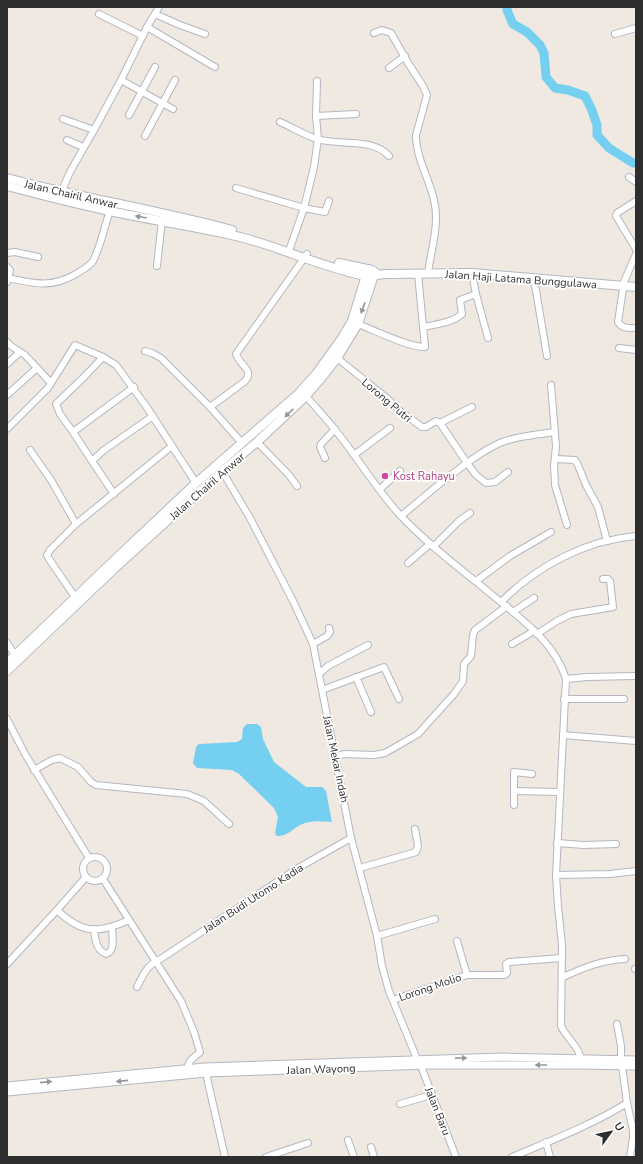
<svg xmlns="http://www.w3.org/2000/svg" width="643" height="1164" font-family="'Nunito Sans',sans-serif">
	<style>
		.water { fill: #75cff0 }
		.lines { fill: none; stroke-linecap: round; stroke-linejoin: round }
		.river { stroke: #75cff0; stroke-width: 9 }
		.minor-casing { stroke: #b4b7c1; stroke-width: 8 }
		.tertiary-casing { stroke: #b4b7c1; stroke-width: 9 }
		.secondary-casing { stroke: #b4b7c1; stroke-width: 10 }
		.minor { stroke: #fff; stroke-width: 6 }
		.tertiary { stroke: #fff; stroke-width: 7 }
		.secondary { stroke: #fff; stroke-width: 8 }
		.oneway { fill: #969696 }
		.hotel-dot { fill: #d1479c; stroke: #fff; stroke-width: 1.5 }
		.labels { text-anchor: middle; stroke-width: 3.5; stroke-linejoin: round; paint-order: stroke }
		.street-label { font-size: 11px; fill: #2e2e2e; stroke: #fff }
		.hotel-label { font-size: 11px; fill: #b23c85; stroke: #fff; text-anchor: start }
	</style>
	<rect width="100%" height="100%" fill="#efe9e1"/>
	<path class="water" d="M247,724H257L261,727L263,739L274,762L306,787H322L326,791L332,822C321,821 310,820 300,825C291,830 288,836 277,836L275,833L278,817L274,808L239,774L232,770L197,768L193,763L196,747L199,744L237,742L242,739L243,728Z"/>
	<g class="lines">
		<path class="river" d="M507,7V10L513,24L527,32L540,45L544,53L546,77L555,88L568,90L585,96L591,108L597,125V135L609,148L633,163H636"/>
		<g class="minor-casing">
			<g id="minor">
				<path d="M99,14L143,36"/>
				<path d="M155,14L180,25L205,34"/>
				<path d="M147,27L215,67"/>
				<path d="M374,33L382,30L391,33L408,63L423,86L427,95L416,135C416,158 429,178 434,200C440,223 431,250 428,273"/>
				<path d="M615,34L636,28"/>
				<path d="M389,68L405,56"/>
				<path d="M121,80L173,109"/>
				<path d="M129,115L155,67"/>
				<path d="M316,116L356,114"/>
				<path d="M63,119L94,130"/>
				<path d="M280,122C292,127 304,135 317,139C339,146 372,137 389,156"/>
				<path d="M145,136L175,80"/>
				<path d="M67,140L83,147"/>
				<path d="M629,177L636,182"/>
				<path d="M236,188L304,208L325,212L329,201"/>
				<path d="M60,195L70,172L94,130L121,80L147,27L159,7"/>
				<path d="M636,201L617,213L616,216L636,249"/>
				<path d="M290,248L304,208L314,167L318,139L316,116L317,81"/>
				<path d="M7,253L15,252L38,257"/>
				<path d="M636,254L624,282L618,322C622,329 629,328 636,328"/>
				<path d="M157,266L162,220"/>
				<path d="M7,267L10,270L7,282"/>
				<path d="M8,278C35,284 52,288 76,274C82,270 89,267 93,261C101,246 104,227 110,211"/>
				<path d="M534,279L547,356"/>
				<path d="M476,294L488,338"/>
				<path d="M358,324C374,330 410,348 425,347L418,274"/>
				<path d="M424,327C436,324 452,323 462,314L460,300L476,294L472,273"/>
				<path d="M7,342L11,346L25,355L51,383"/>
				<path d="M619,348L636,350"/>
				<path d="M145,351L152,353L161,358L210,407"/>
				<path d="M103,357L85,376L56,404L60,414L73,432L134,387"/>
				<path d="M337,358L388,399L400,411L422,427H426L436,421L440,423L467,463C478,455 490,447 502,442C518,436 537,435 554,432"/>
				<path d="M7,364L20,352"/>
				<path d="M551,385L556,446L554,465L555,485L567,525"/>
				<path d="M7,395L37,368"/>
				<path d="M306,396C316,408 327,419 336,431C358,458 376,489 400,515C427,544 461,569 491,594C520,618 555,642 566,679L556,875L558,906L562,945L561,1026C567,1039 582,1049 581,1063"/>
				<path d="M440,423L472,407"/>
				<path d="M7,429L48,388L75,345L103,357L116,365L146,406L196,483"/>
				<path d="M73,432L92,461L104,450L153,416"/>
				<path d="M257,442L289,475L297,486"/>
				<path d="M242,443L210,407L244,382C256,371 239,365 236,354L307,254"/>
				<path d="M30,450L51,480L76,524"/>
				<path d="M354,455L390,428"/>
				<path d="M325,458L320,447L321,444L335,429"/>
				<path d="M556,459L575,460L578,465L586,485L598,507L607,541"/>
				<path d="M92,461L114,494"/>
				<path d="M222,471L250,518L293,601L313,644L351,838L377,936L382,966L389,991L417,1059"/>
				<path d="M380,489L400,471"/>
				<path d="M401,516L443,481L467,463L476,475L486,483L495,482L508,472"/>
				<path d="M434,546L459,521L470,513"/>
				<path d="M408,563L430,544"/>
				<path d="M476,581L510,556L551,532"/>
				<path d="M75,597L49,559L47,555L50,550L76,524L172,446"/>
				<path d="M501,602C537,566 586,540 636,536"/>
				<path d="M513,612L534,598"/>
				<path d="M537,634L557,621L571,614L613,607L610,581L608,579H603"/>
				<path d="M7,643L15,655"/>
				<path d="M313,644L327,636L330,632L329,628"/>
				<path d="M512,644L534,631"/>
				<path d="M319,674L328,666L368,645"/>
				<path d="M356,677L371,712"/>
				<path d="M566,679L587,677L636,676"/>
				<path d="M322,690L384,667L399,699"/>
				<path d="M564,699H624"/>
				<path d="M7,719L25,754L89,858"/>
				<path d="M563,735L636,741"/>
				<path d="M336,756L345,754L374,755L385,753L418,734L454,694L463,681L464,664L471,656L473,635L475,630L507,606"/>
				<path d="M34,770L52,760L60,758L78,767L91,782L96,785L187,794L204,801L229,824"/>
				<path d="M514,791L560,792"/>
				<path d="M514,805V772L532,774"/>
				<path d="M557,843L584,845L616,844"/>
				<circle cx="95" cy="869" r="12"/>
				<path d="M360,868L416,852L418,846L415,829"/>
				<path d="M556,875L610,874L636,871"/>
				<path d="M103,879L181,1001L194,1032L200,1052L190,1061L187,1068"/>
				<path d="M57,910C82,934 98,934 129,920"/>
				<path d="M94,929C95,939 96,950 106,954C116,951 112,936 112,927"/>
				<path d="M377,936L435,919"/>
				<path d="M7,964L57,910L86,877"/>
				<path d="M635,969H636"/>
				<path d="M467,975H505L507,973L506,964L509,962L562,958"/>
				<path d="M563,977C583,968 602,960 625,959"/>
				<path d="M137,987C144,973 147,965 162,958L298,868L351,838"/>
				<path d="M393,1000L467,975L457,941"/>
				<path d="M617,1024L621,1046V1060"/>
				<path d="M421,1066L456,1157"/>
				<path d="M622,1066L627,1103L633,1130V1138L630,1157"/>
				<path d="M205,1069L225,1157"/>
				<path d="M400,1104L431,1095"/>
				<path d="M348,1140L354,1157"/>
				<path d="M546,1142L550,1157"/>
				<path d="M371,1147L374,1157"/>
				<path d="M266,1157L308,1143"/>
				<path d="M512,1157C550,1141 592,1125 627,1103"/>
			</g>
		</g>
		<g class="tertiary-casing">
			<g id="tertiary">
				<path d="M7,1086L205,1067L502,1057L636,1060"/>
				<path d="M7,1092L206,1073L427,1065H581L636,1066"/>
			</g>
		</g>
		<g class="secondary-casing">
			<g id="secondary">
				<path d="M7,178C82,198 158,210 232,230"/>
				<path d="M7,186C41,195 75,204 110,211C155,221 200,227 244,238C285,249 324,268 366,276C373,277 379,274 387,274L472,273L636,287"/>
				<path d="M339,263L372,270"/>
				<path d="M7,663L109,565L196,483L298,394L316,374L342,338L352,321L368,269"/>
				<path d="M7,671L114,569L222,471L257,442L306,396L319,381L337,358L358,324L375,272"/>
			</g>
		</g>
		<use href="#minor" class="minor"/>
		<use href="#tertiary" class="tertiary"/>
		<use href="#secondary" class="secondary"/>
	</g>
	<defs><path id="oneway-solid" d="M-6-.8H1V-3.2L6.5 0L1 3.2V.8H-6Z"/></defs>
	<g class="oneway">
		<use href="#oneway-solid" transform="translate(141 217) rotate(-170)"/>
		<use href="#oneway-solid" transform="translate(363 308) rotate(110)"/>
		<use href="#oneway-solid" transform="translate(289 413) rotate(137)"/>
		<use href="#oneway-solid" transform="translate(461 1058) rotate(-1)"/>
		<use href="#oneway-solid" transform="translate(541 1065) rotate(-180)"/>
		<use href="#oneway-solid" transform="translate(122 1081) rotate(174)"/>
		<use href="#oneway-solid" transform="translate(46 1082) rotate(-6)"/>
	</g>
	<circle class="hotel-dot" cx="385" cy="476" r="4"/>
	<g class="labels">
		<g class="street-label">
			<text transform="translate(71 194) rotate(13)" y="4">Jalan Chairil Anwar</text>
			<text transform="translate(521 279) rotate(4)" y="4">Jalan Haji Latama Bunggulawa</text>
			<text transform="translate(387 400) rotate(40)" y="4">Lorong Putri</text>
			<text transform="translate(207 486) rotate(-41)" y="4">Jalan Chairil Anwar</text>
			<text transform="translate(336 759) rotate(78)" y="4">Jalan Mekar Indah</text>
			<text transform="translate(253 898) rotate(-33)" y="4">Jalan Budi Utomo Kadia</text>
			<text transform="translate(430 987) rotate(-19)" y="4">Lorong Molio</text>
			<text transform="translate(321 1069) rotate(-2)" y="4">Jalan Wayong</text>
			<text transform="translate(438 1111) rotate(68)" y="4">Jalan Baru</text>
		</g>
		<g class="hotel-label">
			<text x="393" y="480">Kost Rahayu</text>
		</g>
	</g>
	<rect width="643" height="1164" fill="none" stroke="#2e2e2e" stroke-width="16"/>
	<g transform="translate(611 1132) rotate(57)" stroke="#ffffff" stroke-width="3" paint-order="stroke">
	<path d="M0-3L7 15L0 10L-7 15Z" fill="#2e2e2e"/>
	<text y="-6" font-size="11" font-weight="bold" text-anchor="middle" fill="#2e2e2e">U</text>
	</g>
</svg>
